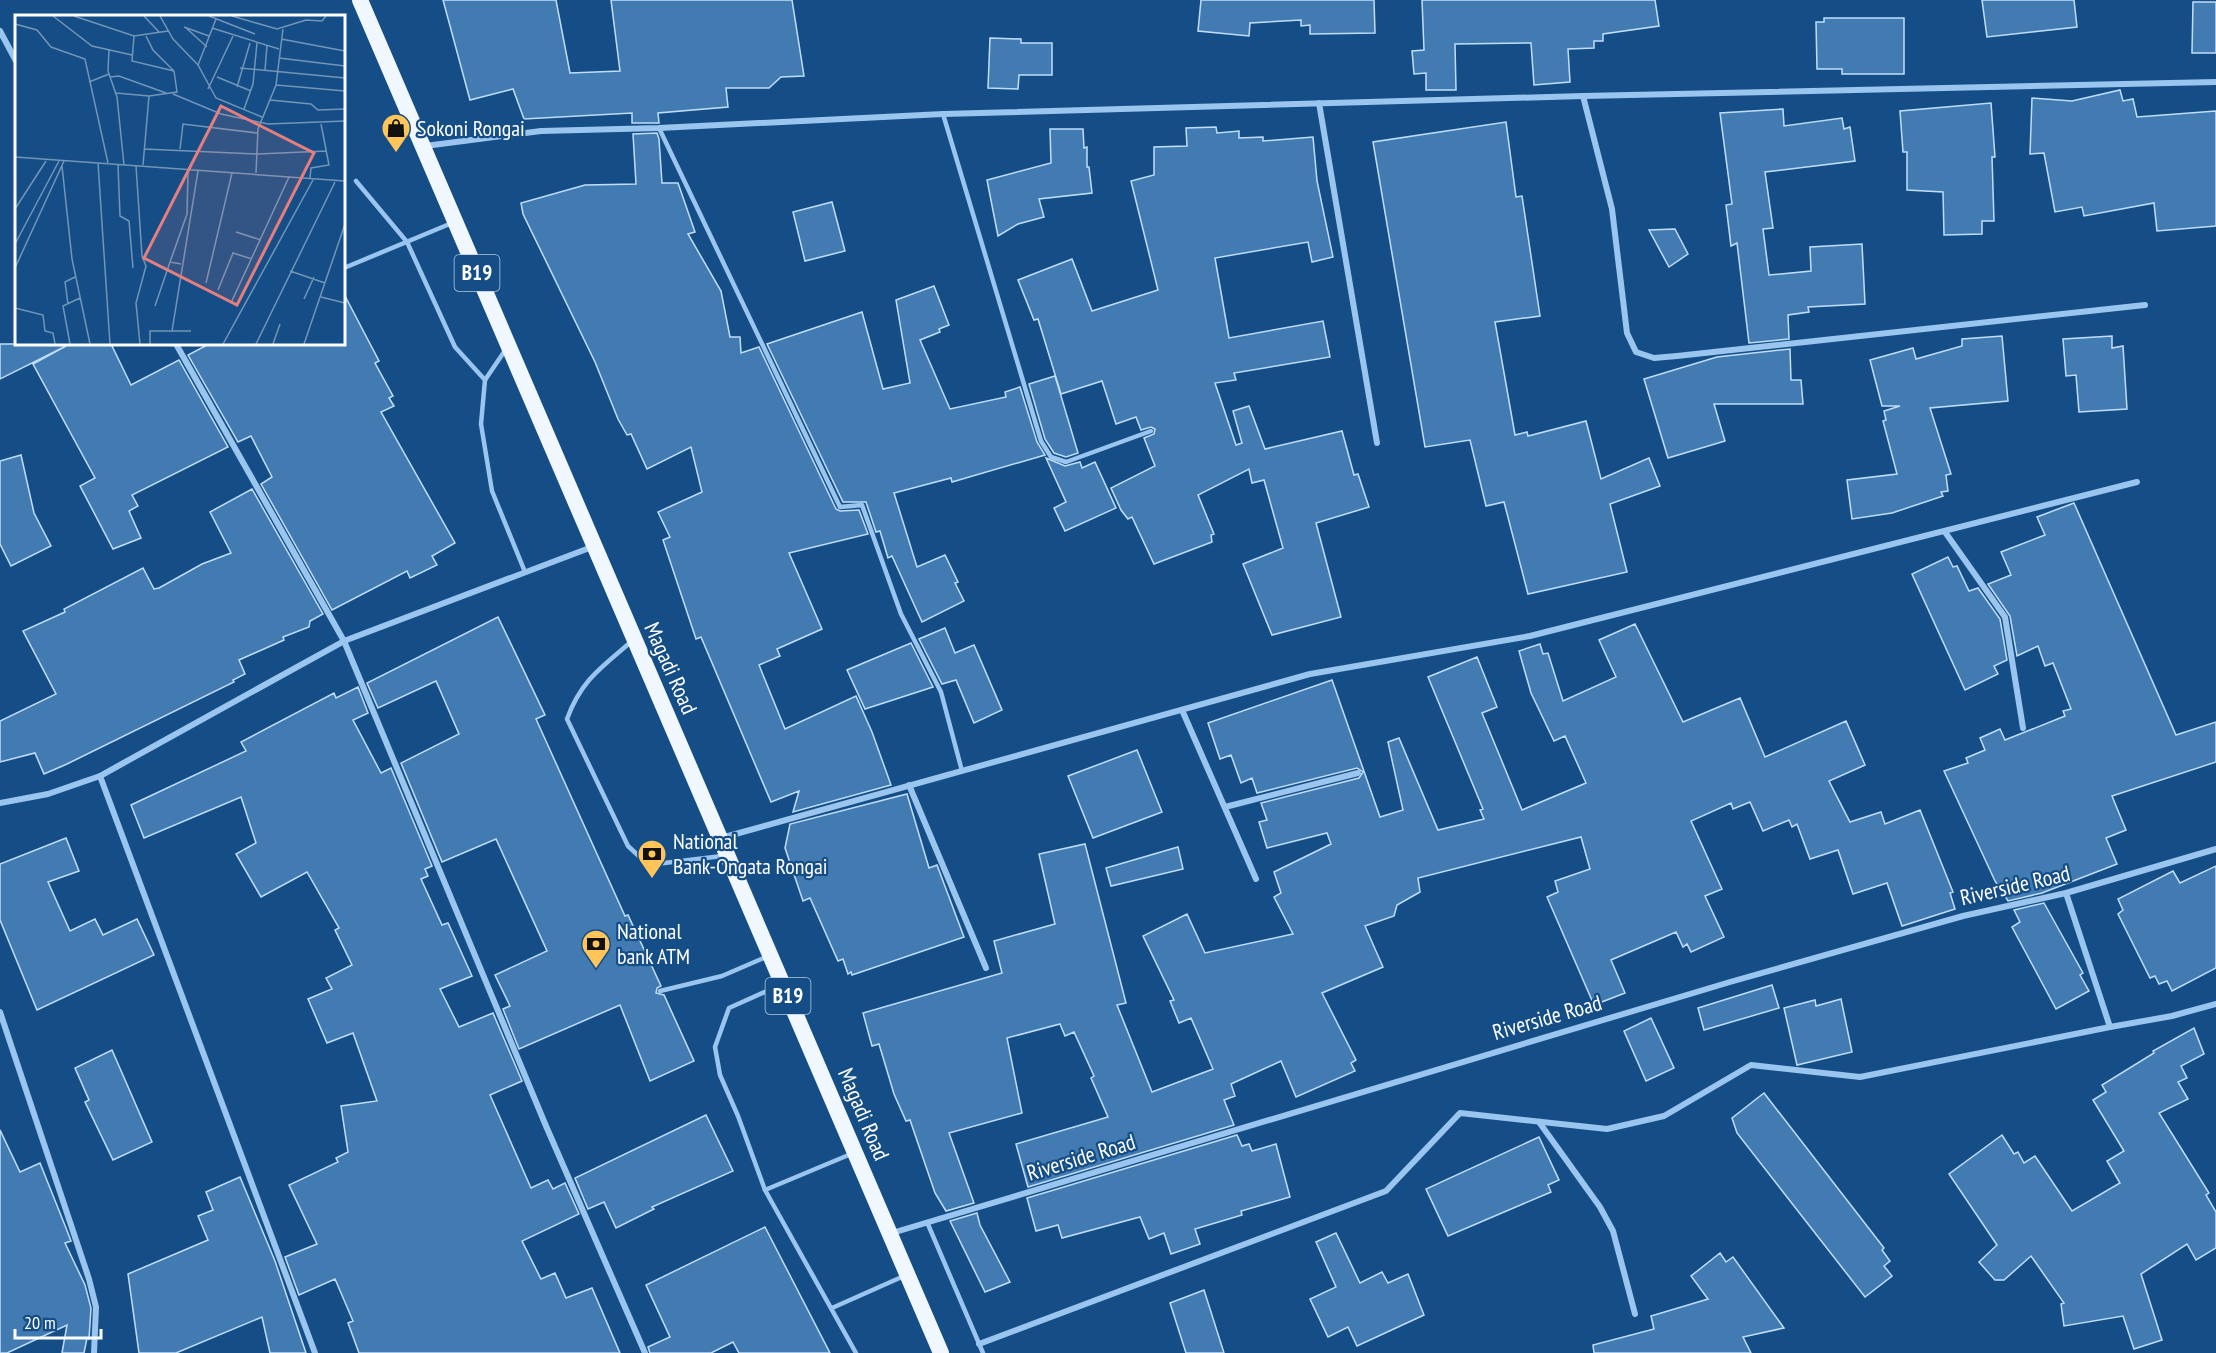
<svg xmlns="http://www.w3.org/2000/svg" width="2216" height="1353" font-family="'PT Sans Narrow',sans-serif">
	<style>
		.building { fill: #427bb2; stroke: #c0defb; stroke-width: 1.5 }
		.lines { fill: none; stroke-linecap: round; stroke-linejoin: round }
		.service { stroke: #9ac5ef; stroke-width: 4.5 }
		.minor { stroke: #9ac5ef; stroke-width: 6 }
		.trunk { stroke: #f0f7ff; stroke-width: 16 }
		.labels { text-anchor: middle; stroke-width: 4.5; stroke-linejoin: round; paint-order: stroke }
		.shield { fill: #154e87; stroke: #b9cadb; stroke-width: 1.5 }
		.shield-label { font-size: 21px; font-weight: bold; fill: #fff }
		.poi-label { font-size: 22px; fill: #fff; stroke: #154e87; text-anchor: start }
		.street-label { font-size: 22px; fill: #fff; stroke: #154e87 }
		.inset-road { fill: none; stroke: #7395b7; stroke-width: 1.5 }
		.view { fill: #e67e7e; fill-opacity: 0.15; stroke: #e67e7e; stroke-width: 3 }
		.inset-edge { fill: none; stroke: #fff; stroke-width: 3 }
	</style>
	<rect width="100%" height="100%" fill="#154e87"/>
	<g class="building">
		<path d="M443,0H556L570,73L620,71L611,0H792L804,76L781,77L769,88H726L728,107L658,113L659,123H632V113L524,119L513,89L470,100Z"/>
		<path d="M1201,0H1374L1375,33L1310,34V25L1301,26V20L1250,23L1249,36L1198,31Z"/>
		<path d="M1422,0H1655L1659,26L1603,34V41H1594V48L1568,49L1570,82L1534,85L1531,43L1455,44L1456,90H1426V73L1414,74L1412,51L1424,50Z"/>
		<path d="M1982,0H2074L2077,27L1987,37Z"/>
		<path d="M2193,2H2216V53H2192Z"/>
		<path d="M1824,18H1904V74H1842V69H1817L1816,22H1824Z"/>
		<path d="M990,38L1021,39V43H1052V75H1019L1018,89L988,88Z"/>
		<path d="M2120,90L2123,101L2133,99L2137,117L2216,111V226L2157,231L2154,203L2084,216L2082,207L2055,212L2044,153L2030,154L2032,98L2072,101Z"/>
		<path d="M1991,103L1995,157H1992L1994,221H1982V234L1944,235L1943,192L1907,190V152H1903L1900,111Z"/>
		<path d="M1783,109L1784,126L1842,118L1844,129L1850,127L1855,161L1765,172L1773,228L1763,229L1769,275L1811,271L1810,247L1862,244L1865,304L1808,307L1809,312L1788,315L1789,339L1749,343L1737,243L1731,246L1726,205L1732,204L1720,113Z"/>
		<path d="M1506,122L1516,197L1522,196L1540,316L1495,322L1515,435L1527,432L1528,436L1586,421L1601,479L1649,458L1660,486L1610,504L1627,572L1528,594L1504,502L1486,506L1470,440L1425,447L1373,142Z"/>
		<path d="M1216,127L1217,133L1239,131V138L1263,137V141L1313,137L1317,181L1333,257L1312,262L1308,242L1215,258L1229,338L1323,321L1330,357L1234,373L1236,380L1215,383L1236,445L1242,443L1233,411L1249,406L1265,449L1342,431L1354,475L1358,474L1369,507L1316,523L1341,617L1272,635L1243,564L1283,548L1264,480L1252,483L1249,469L1198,495L1214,534L1211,535L1212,542L1154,564L1132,517L1128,519L1121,510L1111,488L1155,466L1144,438L1154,434L1155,429L1151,427L1141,430L1136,417L1116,424L1102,381L1061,394L1038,319L1034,320L1018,280L1072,259L1092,311L1158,290L1131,181L1154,175V147L1187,146L1186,128Z"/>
		<path d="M1050,129H1083L1084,148L1087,147V167H1089L1092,193L1039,199L1044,217L1018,224L998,236L987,180L1051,163Z"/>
		<path d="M657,133L659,139L662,183H678L695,232L688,234L721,291L730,337H740L741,353L759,347L836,509L840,511L859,510L868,534L789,553L822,629L777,649L780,656L759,665L785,729L856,696L872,732L891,785L793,812L799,791L771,802L701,637L696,639L663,540L670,537L658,512L702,492L691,447L647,469L631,434L627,435L618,419L595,362L523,214L521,203L585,185L636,184L633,134Z"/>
		<path d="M832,202L845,251L805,261L793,212Z"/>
		<path d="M1675,229L1688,254L1669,267L1649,230Z"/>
		<path d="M934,286L949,325L939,329L940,332L920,340L950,409L1006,397L1005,392L1020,387L1037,442L1045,455L952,482L951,478L894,493L917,567L945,555L958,582L955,583L964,601L922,622L892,556L888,558L880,531L876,532L866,502H843L767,344L862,312L883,389L910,383L896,300Z"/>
		<path d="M344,294L379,361L375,363L393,396L389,398L394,406L381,412L455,543L432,556L437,565L410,578L407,571L332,610L261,484L272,477L251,436L238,442L188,355L209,344H344Z"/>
		<path d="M2002,336L2008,401L1930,408L1951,474L1946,475L1948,491L1941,492L1943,496L1892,513L1852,519L1847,480L1897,474L1883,421L1886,420L1884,411L1900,406H1882L1870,360L1913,348L1916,359L1962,346V339Z"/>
		<path d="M2112,336V348L2123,346L2127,409L2079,412L2076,375L2066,376L2063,339Z"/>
		<path d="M0,344H111L131,385L179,360L228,447L132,495L138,506L129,511L141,538L113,549L80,486L95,478L33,364L66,346L0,379Z"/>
		<path d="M1790,349L1791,380H1801L1803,404H1714L1725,441L1668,458L1644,379L1717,357Z"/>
		<path d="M1055,376L1078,453L1066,457L1054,453L1045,439L1029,384Z"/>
		<path d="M21,455L34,513L51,546L11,566L0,544V461Z"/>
		<path d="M1046,458L1065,466L1080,462L1082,468L1095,462L1116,508L1065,531L1054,508L1066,502Z"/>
		<path d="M252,489L323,614L310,621L309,627L283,637L284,640L239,660L245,674L233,680L234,682L67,764L44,774L35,753L0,762V721L56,694L23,631L65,612L64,609L143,568L154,589L159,588L202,564L231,553L210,512Z"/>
		<path d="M2074,503L2176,735L2216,722V762L2112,796L2126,830L2106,838L2117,864L2042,893L2008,901L1995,881L1944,771L1968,763L1966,758L1985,750L1980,738L2000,729L2005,740L2065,716L2063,711L2071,709L2053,663L2045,666L2038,646L2017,656L2010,616L1988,584L2011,575L2001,552L2045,535L2037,517Z"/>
		<path d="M1948,557L1953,567L1957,566L1969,591L1978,588L2000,619L2007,660L1994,666L1998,674L1965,690L1912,574Z"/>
		<path d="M498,617L545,715L536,719L625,916L628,915L661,986L657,988L656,993L664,995L694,1061L650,1081L620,1005L519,1049L503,1009L510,1006L495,975L547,951L496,839L442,862L401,763L459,734L436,681L378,708L367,683Z"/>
		<path d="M1635,624L1683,722L1740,698L1765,757L1846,721L1865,765L1829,781L1850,822L1881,812L1885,824L1920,810L1953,892L1950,893L1955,909L1902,926L1887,883L1853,894L1838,850L1810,859L1797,824L1792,827L1789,820L1763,831L1750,802L1733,809L1731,803L1691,821L1722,889L1705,896L1724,937L1691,952L1687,944L1683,947L1676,932L1611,960L1625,993L1594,1005L1547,897L1558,892L1555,881L1590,869L1581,837L1418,878L1420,892L1397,905L1394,916L1365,926L1383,967L1322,993L1356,1060L1351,1063L1355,1071L1296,1097L1281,1061L1231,1084L1235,1096L1224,1100L1234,1125L1028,1187L1016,1144L1108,1117L1091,1078L1094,1076L1074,1032L1065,1036L1060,1024L1007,1038L1022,1113L949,1133L974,1203L946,1211L935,1193L910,1120L906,1121L894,1094L879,1044L872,1046L863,1013L1002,973L994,941L1055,924L1039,854L1085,844L1126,1003L1117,1005L1152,1092L1213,1069L1191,1018L1179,1023L1170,1001L1174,1000L1143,936L1187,914L1205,953L1293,934L1274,897L1281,893L1274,872L1331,844L1327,833L1267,848L1259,822L1267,820L1261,803L1359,778L1363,772L1357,768L1257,793L1252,778L1241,783L1231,755L1220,759L1208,723L1332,680L1380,817L1403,810L1388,742L1399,738L1438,830L1484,819L1480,810L1483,809L1428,677L1477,657L1497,707L1482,713L1522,810L1586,783L1565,736L1554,741L1531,693L1519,651L1540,644L1543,654L1548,653L1563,701L1616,677L1599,640Z"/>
		<path d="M945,628L955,653L974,645L1002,710L974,723L956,680L942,684L919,639Z"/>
		<path d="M911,643L933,687L865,709L847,670Z"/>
		<path d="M358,687L368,713L353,720L381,773L391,768L432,866L425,869L428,876L421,879L442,925L448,923L472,976L440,989L459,1027L493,1013L522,1081L490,1095L531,1188L548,1180L553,1189L565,1183L579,1214L522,1241L541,1279L555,1273L566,1298L592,1288L620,1353H359L348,1323L353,1321L335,1279L299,1295L285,1257L317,1244L289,1185L338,1162L336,1158L348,1152L341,1106L377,1101L353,1033L327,1043L308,999L332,989L326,978L352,965L335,930L339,928L307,872L261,897L236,854L256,843L241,797L144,838L131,805L246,751L241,742L334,693L336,698Z"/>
		<path d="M1137,750L1162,812L1093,838L1068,776Z"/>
		<path d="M907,794L929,868L937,865L964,937L852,975L851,972L848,974L843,959L838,961L810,898L803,901L785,848L790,824Z"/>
		<path d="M66,838L79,871L48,882L70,931L95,919L103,935L137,919L154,955L37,1010L0,920V864Z"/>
		<path d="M1178,847L1183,869L1111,886L1106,868Z"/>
		<path d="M2216,866V968L2172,991L2167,981L2159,984L2155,976L2150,978L2118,914L2123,910L2118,899L2173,871L2180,883Z"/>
		<path d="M2044,903L2083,973L2080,975L2089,991L2056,1009L2012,927L2020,922L2014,910Z"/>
		<path d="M1772,985L1779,1008L1704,1030L1698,1008Z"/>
		<path d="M1841,999L1852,1052L1797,1065L1784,1008L1815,1000L1816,1006Z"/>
		<path d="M1651,1018L1674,1068L1646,1081L1624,1031Z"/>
		<path d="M2194,1028L2204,1054L2181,1066L2187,1078L2178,1082L2188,1099L2159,1113L2209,1193L2206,1195L2216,1212V1248L2196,1260L2187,1244L2141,1274L2162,1340L2134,1349L2123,1316L2064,1326L2061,1304L2064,1303L2031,1256L2004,1280H1995L1979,1262L1997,1245L1949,1174L2002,1135L2014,1154L2018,1152L2024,1163L2035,1156L2072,1211L2120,1183L2107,1161L2124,1151L2093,1100L2106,1092L2102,1085L2154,1053L2153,1051Z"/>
		<path d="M112,1050L152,1142L113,1160L85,1102L89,1100L75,1068Z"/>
		<path d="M1764,1093L1884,1248L1882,1250L1890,1261L1884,1266L1892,1276L1865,1297L1737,1133L1732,1118Z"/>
		<path d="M706,1115L733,1171L652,1207L654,1209L616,1228L604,1202L588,1209L575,1178Z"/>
		<path d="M0,1130L20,1172L40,1163L66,1228L71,1241L65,1243L85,1285L91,1308L89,1339L87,1338L84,1353H62L67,1325L7,1353H0Z"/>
		<path d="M1237,1135L1242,1146L1249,1144L1252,1151L1276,1144L1290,1197L1241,1211L1242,1215L1195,1229L1200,1244L1171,1254L1164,1233L1149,1239L1140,1217L1062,1238L1058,1225L1036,1231L1027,1198Z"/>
		<path d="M1539,1137L1559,1180L1548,1185L1551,1192L1448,1236L1426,1189Z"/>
		<path d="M240,1177L275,1261L306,1353H270L262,1317L176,1353H139L128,1274L208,1240L198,1216L213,1210L206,1192Z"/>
		<path d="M977,1213L980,1225L1010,1282L985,1292L950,1221Z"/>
		<path d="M765,1227L830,1353H739L733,1342L711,1353H650L648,1347L670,1337L646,1285Z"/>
		<path d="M1336,1233L1360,1283L1382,1272L1388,1283L1408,1274L1424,1315L1357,1346L1348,1327L1328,1337L1310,1299L1336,1287L1316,1242Z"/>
		<path d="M1720,1253L1726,1262L1733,1257L1784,1328L1743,1337L1751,1353H1594L1593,1345L1654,1329L1651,1316L1708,1299L1691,1276Z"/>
		<path d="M1204,1290L1224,1353H1186L1170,1303Z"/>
	</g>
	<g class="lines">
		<g class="service">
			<path d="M943,114L1041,441L1051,457L1066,462L1151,431"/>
			<path d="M659,128L840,507L862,505L901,614L941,692L962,771"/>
			<path d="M356,181L407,242L455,347L485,380"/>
			<path d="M344,268L452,223"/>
			<path d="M506,349L485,380L481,424L492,491L525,572"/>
			<path d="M632,641C602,667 581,680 567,719L628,846L642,859L656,864L722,856"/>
			<path d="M778,986L729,1008L715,1047L720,1075L738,1116L765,1190L856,1353"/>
			<path d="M660,991L722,976L766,957"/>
			<path d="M765,1190L851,1154"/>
			<path d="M927,1222L983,1353"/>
			<path d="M832,1308L904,1276"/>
		</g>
		<g class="minor">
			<path d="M0,31L16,61"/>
			<path d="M1583,96L1612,209L1627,333L1636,352L1654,358L1677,356L2145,305"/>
			<path d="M1319,103L1377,443"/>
			<path d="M425,146L541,131L659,128L943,114L1583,96L2216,82"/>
			<path d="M176,344L344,641L546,1126L645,1353"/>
			<path d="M1945,532L2005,617L2023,728"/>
			<path d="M1182,710L1256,879"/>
			<path d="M100,776L315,1353"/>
			<path d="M909,785L986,968"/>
			<path d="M0,803L48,794L100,776L344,641L592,547"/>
			<path d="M1225,807L1358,773"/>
			<path d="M721,838L1310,674L1530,636L2137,482"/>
			<path d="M2066,893L2110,1027L2172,1016L2216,1004"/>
			<path d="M0,1012L89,1279L96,1307L94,1353"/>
			<path d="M1539,1122L1600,1207L1613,1231L1635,1314"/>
			<path d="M892,1233L1730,982L1963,916L2066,893L2216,849"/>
			<path d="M979,1344L1386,1191L1460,1113L1607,1129L1664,1116L1751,1065L1860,1077L2110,1027"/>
		</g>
		<path class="trunk" d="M360,0L941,1353"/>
	</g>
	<defs>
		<g id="shop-pin" transform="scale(1.5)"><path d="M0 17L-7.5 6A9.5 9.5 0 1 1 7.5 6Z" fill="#ffc558" stroke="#154e87"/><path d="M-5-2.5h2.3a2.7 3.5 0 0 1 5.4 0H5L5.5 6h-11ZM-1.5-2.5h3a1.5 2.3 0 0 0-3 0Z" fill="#111"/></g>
		<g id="bank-pin" transform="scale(1.5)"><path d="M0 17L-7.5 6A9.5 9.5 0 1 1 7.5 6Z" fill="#ffc558" stroke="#154e87"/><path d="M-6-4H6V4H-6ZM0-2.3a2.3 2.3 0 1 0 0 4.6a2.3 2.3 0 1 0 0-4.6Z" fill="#111"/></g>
	</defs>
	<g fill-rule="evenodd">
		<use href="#shop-pin" x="396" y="128"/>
		<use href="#bank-pin" x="652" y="854"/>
		<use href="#bank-pin" x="596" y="944"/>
	</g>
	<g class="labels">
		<g class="shield">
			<rect x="454.5" y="255" width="45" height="36" rx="4.5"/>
			<rect x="765.5" y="978" width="45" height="36" rx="4.5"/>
		</g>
		<g class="shield-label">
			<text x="477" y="280">B19</text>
			<text x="788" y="1003">B19</text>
		</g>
		<g class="poi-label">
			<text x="417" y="136">Sokoni Rongai</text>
			<text x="673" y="849">National<tspan x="673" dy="25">Bank-Ongata Rongai</tspan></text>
			<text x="617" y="939">National<tspan x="617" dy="25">bank ATM</tspan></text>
		</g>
		<g class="street-label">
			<text transform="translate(671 668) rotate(66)" y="8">Magadi Road</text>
			<text transform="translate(2015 885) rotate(-13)" y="8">Riverside Road</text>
			<text transform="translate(1547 1017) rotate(-16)" y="8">Riverside Road</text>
			<text transform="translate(864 1114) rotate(67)" y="8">Magadi Road</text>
			<text transform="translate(1081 1157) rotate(-17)" y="8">Riverside Road</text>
		</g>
	</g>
	<g transform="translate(15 15)">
		<rect width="330" height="330" fill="#154e87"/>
		<path class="inset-road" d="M38,1L77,31L117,40M59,1L119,21L153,16M129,1L144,17M145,1L158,24L183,50L201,83L247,102M194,1L240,19M217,1L262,14L291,5L307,6L311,1M0,9L22,15L36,32L70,44L93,148M169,12L194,21M170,12L192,32M197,13L264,34M119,21L117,46L159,56M266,24L330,36M94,35L93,56L102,82L109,150M264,43L330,51M183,50L201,4M225,53L330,63M250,55L252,30M95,62L104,61L151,78M202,62L236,76M74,67L94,59M261,70L330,76M222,72L235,28M193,74L218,21M101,78L134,81L162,77L159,56L138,35L131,21M158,79L206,99L253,109L330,106M255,85L296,89L303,95L330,94M229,94L238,69L242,28M129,134L243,139L311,136M165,134L168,109L242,118M0,142L330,166M83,148L95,329M103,150L105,201L114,206L118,253M128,150L134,81M47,151L57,244L75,329M121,151L127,241L131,251L121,288L125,329M241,158L243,114L261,70L268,14M295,163L296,153L314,150L306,109M0,194L31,146M221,217L246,225M0,229L44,146M155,247L172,199L173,158M0,253L49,146M275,256L310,268M191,268L217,158M203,275L218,238L237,244M306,282L330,288M289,284L299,262M216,288L274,162M53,289L50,267L60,262M140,291L155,247L166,249M0,293L28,300L30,316L38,318L40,329M157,316H176M55,329L48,291L65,283M135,329V316H157L183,156M208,329L298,165M241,329L320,167M258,329L265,309M289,329L330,209"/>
		<path class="view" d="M206,91L299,138L222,290L129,243Z"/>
		<rect width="330" height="330" class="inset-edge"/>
	</g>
	<path d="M15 1329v9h86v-9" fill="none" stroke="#ffffff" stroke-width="3"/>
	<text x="24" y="1329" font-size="18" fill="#ffffff" stroke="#154e87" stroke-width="4.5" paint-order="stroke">20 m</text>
</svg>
